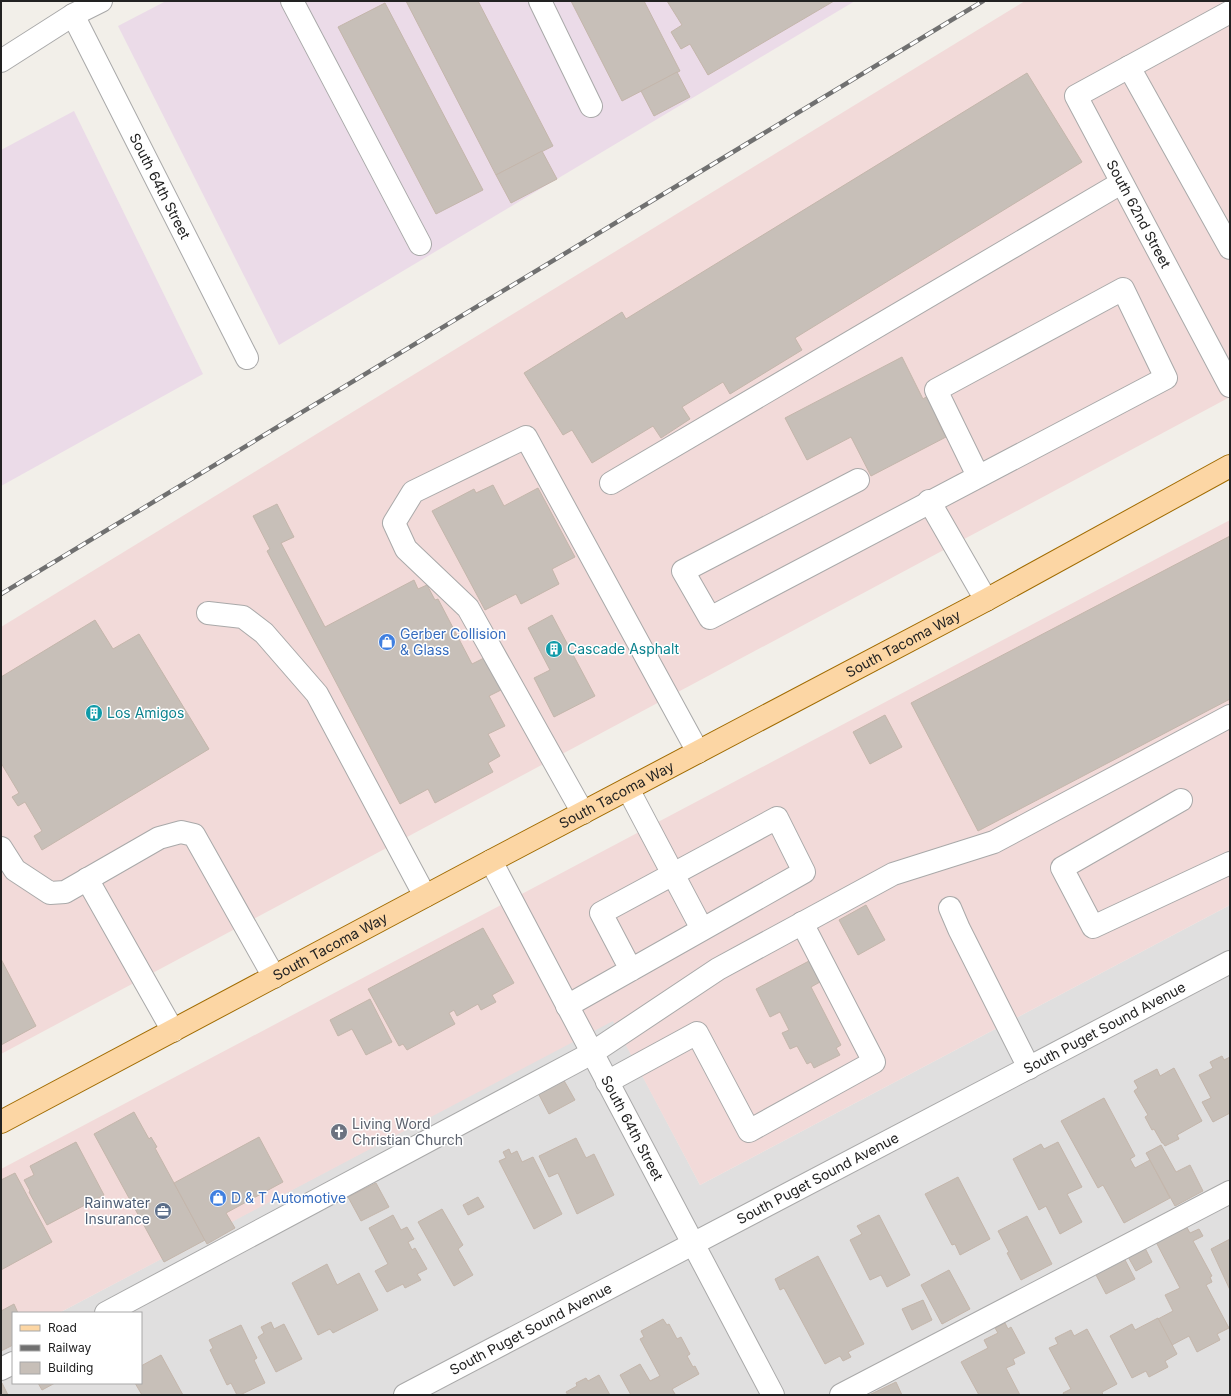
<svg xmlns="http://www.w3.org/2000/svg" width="1231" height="1396" font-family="Inter,sans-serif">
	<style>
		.residential { fill: #e0dfdf }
		.commercial { fill: #f2dad9 }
		.industrial { fill: #ebdbe8 }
		.building { fill: #c7bfb8; stroke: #c4b6ab }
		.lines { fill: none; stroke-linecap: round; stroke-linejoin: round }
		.minor-casing { stroke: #a9a9a9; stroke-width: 24 }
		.major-casing { stroke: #a06b00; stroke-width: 24 }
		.minor { stroke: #fff; stroke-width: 22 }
		.major { stroke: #fcd6a4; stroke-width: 22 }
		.rail-casing { stroke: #707070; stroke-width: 4.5 }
		.rail { stroke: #fff; stroke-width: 3; stroke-dasharray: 9; stroke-linecap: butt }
		.labels { text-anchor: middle; stroke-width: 3; stroke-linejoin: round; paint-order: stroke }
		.street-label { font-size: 14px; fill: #222; stroke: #fff }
		.shop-label { font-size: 14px; fill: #366cbe; stroke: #fff; text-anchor: start }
		.culture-label { font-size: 14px; fill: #0d838f; stroke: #fff; text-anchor: start }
		.worship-label { font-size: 14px; fill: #5b616d; stroke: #fff; text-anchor: start }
		.service-label { font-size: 14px; fill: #4e5e75; stroke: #fff; text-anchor: end }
	</style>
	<rect width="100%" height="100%" fill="#f2efe9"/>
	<path class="residential" d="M1230,905V1395H1V1344L13,1337V1383H141V1313H59L613,1020L700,1185Z"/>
	<g class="commercial">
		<path d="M1025,1H1230V397L1,1054V627Z"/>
		<path d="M1230,520V905L700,1185L613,1021L59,1313H13L1,1344V1169Z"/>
	</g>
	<g class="industrial">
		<path d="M166,1H855L279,345L118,26Z"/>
		<path d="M74,111L203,374L1,486V150Z"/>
	</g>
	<g class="building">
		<path d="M406,1H478L553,146L496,175Z"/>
		<path d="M571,1H644L680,71L622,101Z"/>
		<path d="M667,1H834L708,75L690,44L681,49L671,32L682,25Z"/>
		<path d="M385,3L483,190L436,214L338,27Z"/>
		<path d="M677,72L690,97L654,116L641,91Z"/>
		<path d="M1027,73L1082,162L795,338L802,350L730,394L723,382L682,407L690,419L661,438L653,426L592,463L572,430L563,435L524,373L622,312L626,319Z"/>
		<path d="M542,151L557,179L511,203L496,175Z"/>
		<path d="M902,357L923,399L926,397L929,401L932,400L942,418L937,420L946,437L871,476L851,437L807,460L785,418Z"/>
		<path d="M493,485L504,506L538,488L575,557L552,569L559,584L521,604L516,594L485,610L432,511L474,489L476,493Z"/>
		<path d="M277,504L294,537L281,543L325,627L414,580L418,589L427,585L435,600L438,599L472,664L486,657L503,689L489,696L505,726L488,734L500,756L488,763L493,772L435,803L428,789L400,804L267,551L270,549L253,516Z"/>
		<path d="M1230,536V699L978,831L911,703Z"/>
		<path d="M552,615L595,696L554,717L534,678L550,670L528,628Z"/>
		<path d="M95,620L113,649L139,634L209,749L42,850L34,836L42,831L25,802L18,806L12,797L19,793L1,763V677Z"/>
		<path d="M885,715L902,747L870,764L853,732Z"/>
		<path d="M866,905L885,940L858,955L839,920Z"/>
		<path d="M483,928L514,983L492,995L496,1002L481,1010L478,1004L457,1016L454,1010L449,1013L455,1024L407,1050L403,1044L399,1046L368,989Z"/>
		<path d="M1,959L36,1026L1,1045Z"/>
		<path d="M809,961L820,982L811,987L841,1045L836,1048L840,1055L814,1068L811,1062L807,1064L797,1046L790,1049L782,1033L789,1030L780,1012L770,1017L756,989Z"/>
		<path d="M370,999L392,1042L366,1055L352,1029L338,1036L330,1020Z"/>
		<path d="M1222,1056L1224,1060L1230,1057V1113L1213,1122L1202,1102L1211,1098L1199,1075L1213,1068L1210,1062Z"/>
		<path d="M1174,1068L1202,1121L1177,1135L1179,1139L1165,1146L1163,1143H1162L1154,1129L1152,1130L1145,1117L1148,1115L1134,1091L1138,1088L1134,1081L1157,1069L1160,1076Z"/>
		<path d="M562,1077L575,1100L549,1114L537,1091Z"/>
		<path d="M1104,1098L1135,1156L1130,1159L1135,1168L1150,1160L1170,1198L1124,1223L1103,1185L1098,1188L1061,1121Z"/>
		<path d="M134,1112L149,1139L151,1137L157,1147L155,1148L205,1240L164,1262L94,1134Z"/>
		<path d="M259,1137L283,1182L226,1213L235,1228L207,1244L174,1183Z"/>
		<path d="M576,1138L586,1158L594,1154L614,1195L577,1214L558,1173L549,1177L539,1156Z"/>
		<path d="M76,1142L104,1195L47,1225L29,1192L30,1191L24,1180L34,1175L30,1166Z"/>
		<path d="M1058,1142L1082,1187L1067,1194L1082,1222L1060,1234L1046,1206L1039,1210L1013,1159L1041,1144L1044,1149Z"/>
		<path d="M1161,1145L1176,1172L1190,1165L1203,1191L1175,1206L1146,1153Z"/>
		<path d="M509,1149L511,1154L517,1151L522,1162L533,1157L562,1214L534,1229L499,1161L506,1158L503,1152Z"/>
		<path d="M15,1173L52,1242L1,1270V1180Z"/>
		<path d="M958,1177L990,1239L960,1255L955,1244L952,1245L925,1194Z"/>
		<path d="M376,1183L389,1207L361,1221L348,1197Z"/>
		<path d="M478,1197L484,1207L468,1215L463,1205Z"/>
		<path d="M442,1209L463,1245L458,1249L473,1275L454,1286L418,1222Z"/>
		<path d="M393,1215L401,1230L407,1227L414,1239L408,1242L412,1250L415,1248L427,1269L417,1274L421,1280L405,1288L403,1284L387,1292L375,1271L388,1264L369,1228Z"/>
		<path d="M879,1215L910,1275L887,1287L881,1275L870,1280L850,1240L862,1234L857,1226Z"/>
		<path d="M1027,1216L1052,1264L1021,1280L1007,1253L1009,1252L998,1231Z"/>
		<path d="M1186,1226L1190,1233L1199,1229L1203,1236L1193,1241L1212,1276L1210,1277L1212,1282L1206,1285L1229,1328L1217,1334L1220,1340L1197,1352L1189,1336L1172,1345L1158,1319L1173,1311L1165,1295L1180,1288L1156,1242Z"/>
		<path d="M1230,1239V1290L1211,1249Z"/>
		<path d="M1144,1246L1152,1262L1136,1271L1127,1255Z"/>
		<path d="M818,1256L864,1344L848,1352L851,1357L843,1361L840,1356L825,1364L784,1288L780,1290L775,1279Z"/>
		<path d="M1124,1258L1135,1279L1106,1294L1095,1273Z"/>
		<path d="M327,1264L337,1285L359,1273L378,1310L333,1333L330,1329L318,1335L292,1283Z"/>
		<path d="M949,1270L970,1309L942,1324L921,1285Z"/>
		<path d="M923,1300L932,1320L912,1330L902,1309Z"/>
		<path d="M14,1304L18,1313H13V1345L1,1351V1311Z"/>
		<path d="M1158,1318L1177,1354L1165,1361L1168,1367L1149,1377L1146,1371L1132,1378L1110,1336L1132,1324L1135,1330Z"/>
		<path d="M663,1319L667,1325L669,1324L677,1339L681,1337L690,1354L687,1356L693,1367L695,1366L699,1374L672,1389L675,1394L672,1395H631L620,1375L640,1364L650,1381L660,1376L640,1339L644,1337L641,1331Z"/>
		<path d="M271,1322L274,1329L284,1324L302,1359L276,1372L258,1337L264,1333L261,1327Z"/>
		<path d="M1005,1323L1008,1329L1011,1327L1025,1353L1013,1359L1015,1364L1006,1368L1020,1395H979L961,1362L988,1348L984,1340L998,1333L995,1328Z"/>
		<path d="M241,1325L257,1358L254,1360L265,1383L240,1395H237L231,1383L227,1385L210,1350L213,1348L209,1340Z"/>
		<path d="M1087,1329L1117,1384L1102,1392L1103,1395H1064L1063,1393L1071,1389L1049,1348L1058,1344L1055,1338L1071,1330L1074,1336Z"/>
		<path d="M161,1355L183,1395H142L135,1383H141V1366Z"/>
		<path d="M599,1375L610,1395H568L566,1392L577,1386L576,1383L586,1378L588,1381Z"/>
		<path d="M896,1382L902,1395H869Z"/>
		<path d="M2,1383L8,1395H1V1384Z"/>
		<path d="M38,1383H55L42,1390Z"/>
	</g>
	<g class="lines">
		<g class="minor-casing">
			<g id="minor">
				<path d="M292,1L420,244"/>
				<path d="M540,1L591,106"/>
				<path id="s1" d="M1230,12L1076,96L1230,386"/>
				<path id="s2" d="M73,15L247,358"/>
				<path d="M1,61L73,15L101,1"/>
				<path d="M1129,67L1230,248"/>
				<path d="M858,480L683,571L710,618C862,537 1014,457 1166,378L1123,289L936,390L978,476"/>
				<path d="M611,483L1121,183"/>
				<path d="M929,501L986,600"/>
				<path d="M208,613L243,617L264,633L317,694L425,896"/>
				<path d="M628,789L702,929"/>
				<path d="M1181,800L1062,868L1093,927L1230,863"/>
				<path d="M583,813L468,608L406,549L394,523L413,492L526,437L698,752"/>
				<path d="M1,848L15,870L50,893L65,892L159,838L181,832L194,835L274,977"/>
				<path id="s3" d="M491,861L773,1395"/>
				<path d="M87,879L173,1031"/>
				<path d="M950,908L959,929L1029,1068"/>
				<path d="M567,1006L804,872L777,818L601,913L631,970"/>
				<path d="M607,1082L697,1033L749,1131L874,1062L802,923"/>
				<path d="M106,1313L592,1053L718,969L893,874L994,842L1230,716"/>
				<path d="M1,1369L13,1363"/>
				<path id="s4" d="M405,1395L1230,962"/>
				<path d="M841,1395L1230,1192"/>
			</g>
		</g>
		<g class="major-casing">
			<g id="major">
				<path id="s5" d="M1,1122L491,861L986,600L1230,466"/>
			</g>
		</g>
		<use href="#minor" class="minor"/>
		<use href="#major" class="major"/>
		<g class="rail-casing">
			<path id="rail" d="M1,594L983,1"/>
		</g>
		<use href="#rail" class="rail"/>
	</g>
	<defs>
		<g id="shop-disc" transform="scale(0.9)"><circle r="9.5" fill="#3f7fe0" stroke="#fff"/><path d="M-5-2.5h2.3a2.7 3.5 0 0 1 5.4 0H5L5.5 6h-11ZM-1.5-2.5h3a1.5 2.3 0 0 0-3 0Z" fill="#fff"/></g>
		<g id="building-disc" transform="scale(0.9)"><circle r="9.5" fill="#0f9aa8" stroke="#fff"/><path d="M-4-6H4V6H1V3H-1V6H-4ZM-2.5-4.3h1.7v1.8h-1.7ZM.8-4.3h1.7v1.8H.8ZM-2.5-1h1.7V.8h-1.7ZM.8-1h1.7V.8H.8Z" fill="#fff"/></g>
		<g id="church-disc" transform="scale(0.9)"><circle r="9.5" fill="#6b7280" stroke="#fff"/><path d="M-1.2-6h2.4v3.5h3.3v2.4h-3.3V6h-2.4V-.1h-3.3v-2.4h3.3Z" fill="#fff"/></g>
		<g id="office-disc" transform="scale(0.9)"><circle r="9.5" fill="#5c6f8a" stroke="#fff"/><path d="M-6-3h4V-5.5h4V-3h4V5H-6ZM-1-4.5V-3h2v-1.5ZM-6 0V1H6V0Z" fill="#fff"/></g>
	</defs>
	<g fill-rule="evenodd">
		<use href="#shop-disc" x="387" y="642"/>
		<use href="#building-disc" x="554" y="649"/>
		<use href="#building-disc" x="94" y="713"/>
		<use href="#church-disc" x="339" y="1132"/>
		<use href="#shop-disc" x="218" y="1198"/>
		<use href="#office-disc" x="163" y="1211"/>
	</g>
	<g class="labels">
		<g class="street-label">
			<text dy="5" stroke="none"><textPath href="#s2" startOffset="192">South 64th Street</textPath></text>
			<text dy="5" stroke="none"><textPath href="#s1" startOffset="309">South 62nd Street</textPath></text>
			<text dy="5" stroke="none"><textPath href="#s5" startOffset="1021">South Tacoma Way</textPath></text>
			<text dy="5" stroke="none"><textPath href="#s5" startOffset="697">South Tacoma Way</textPath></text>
			<text dy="5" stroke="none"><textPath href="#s5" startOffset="373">South Tacoma Way</textPath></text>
			<text dy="5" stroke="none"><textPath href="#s4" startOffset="790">South Puget Sound Avenue</textPath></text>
			<text dy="5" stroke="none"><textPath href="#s3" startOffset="302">South 64th Street</textPath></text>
			<text dy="5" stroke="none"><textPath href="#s4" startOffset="466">South Puget Sound Avenue</textPath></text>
			<text dy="5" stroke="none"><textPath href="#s4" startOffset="142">South Puget Sound Avenue</textPath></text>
		</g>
		<g class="shop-label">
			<text x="400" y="639">Gerber Collision<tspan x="400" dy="16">&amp; Glass</tspan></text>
			<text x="231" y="1203">D &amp; T Automotive</text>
		</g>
		<g class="culture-label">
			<text x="567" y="654">Cascade Asphalt</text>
			<text x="107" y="718">Los Amigos</text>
		</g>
		<g class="worship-label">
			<text x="352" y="1129">Living Word<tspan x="352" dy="16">Christian Church</tspan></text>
		</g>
		<g class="service-label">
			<text x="150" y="1208">Rainwater<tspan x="150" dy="16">Insurance</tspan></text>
		</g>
	</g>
	<rect width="1231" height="1396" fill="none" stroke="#222222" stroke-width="4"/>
	<rect x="12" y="1312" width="130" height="72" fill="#ffffff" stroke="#a7a7a7"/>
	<rect x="20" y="1325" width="20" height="6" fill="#fcd6a4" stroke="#a7a7a7"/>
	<text x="48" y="1332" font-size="12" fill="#222222">Road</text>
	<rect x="20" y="1345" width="20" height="6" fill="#707070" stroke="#a7a7a7"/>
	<text x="48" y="1352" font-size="12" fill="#222222">Railway</text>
	<rect x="20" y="1362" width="20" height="12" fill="#c7bfb8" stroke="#a7a7a7"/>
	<text x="48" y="1372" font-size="12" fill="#222222">Building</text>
</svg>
